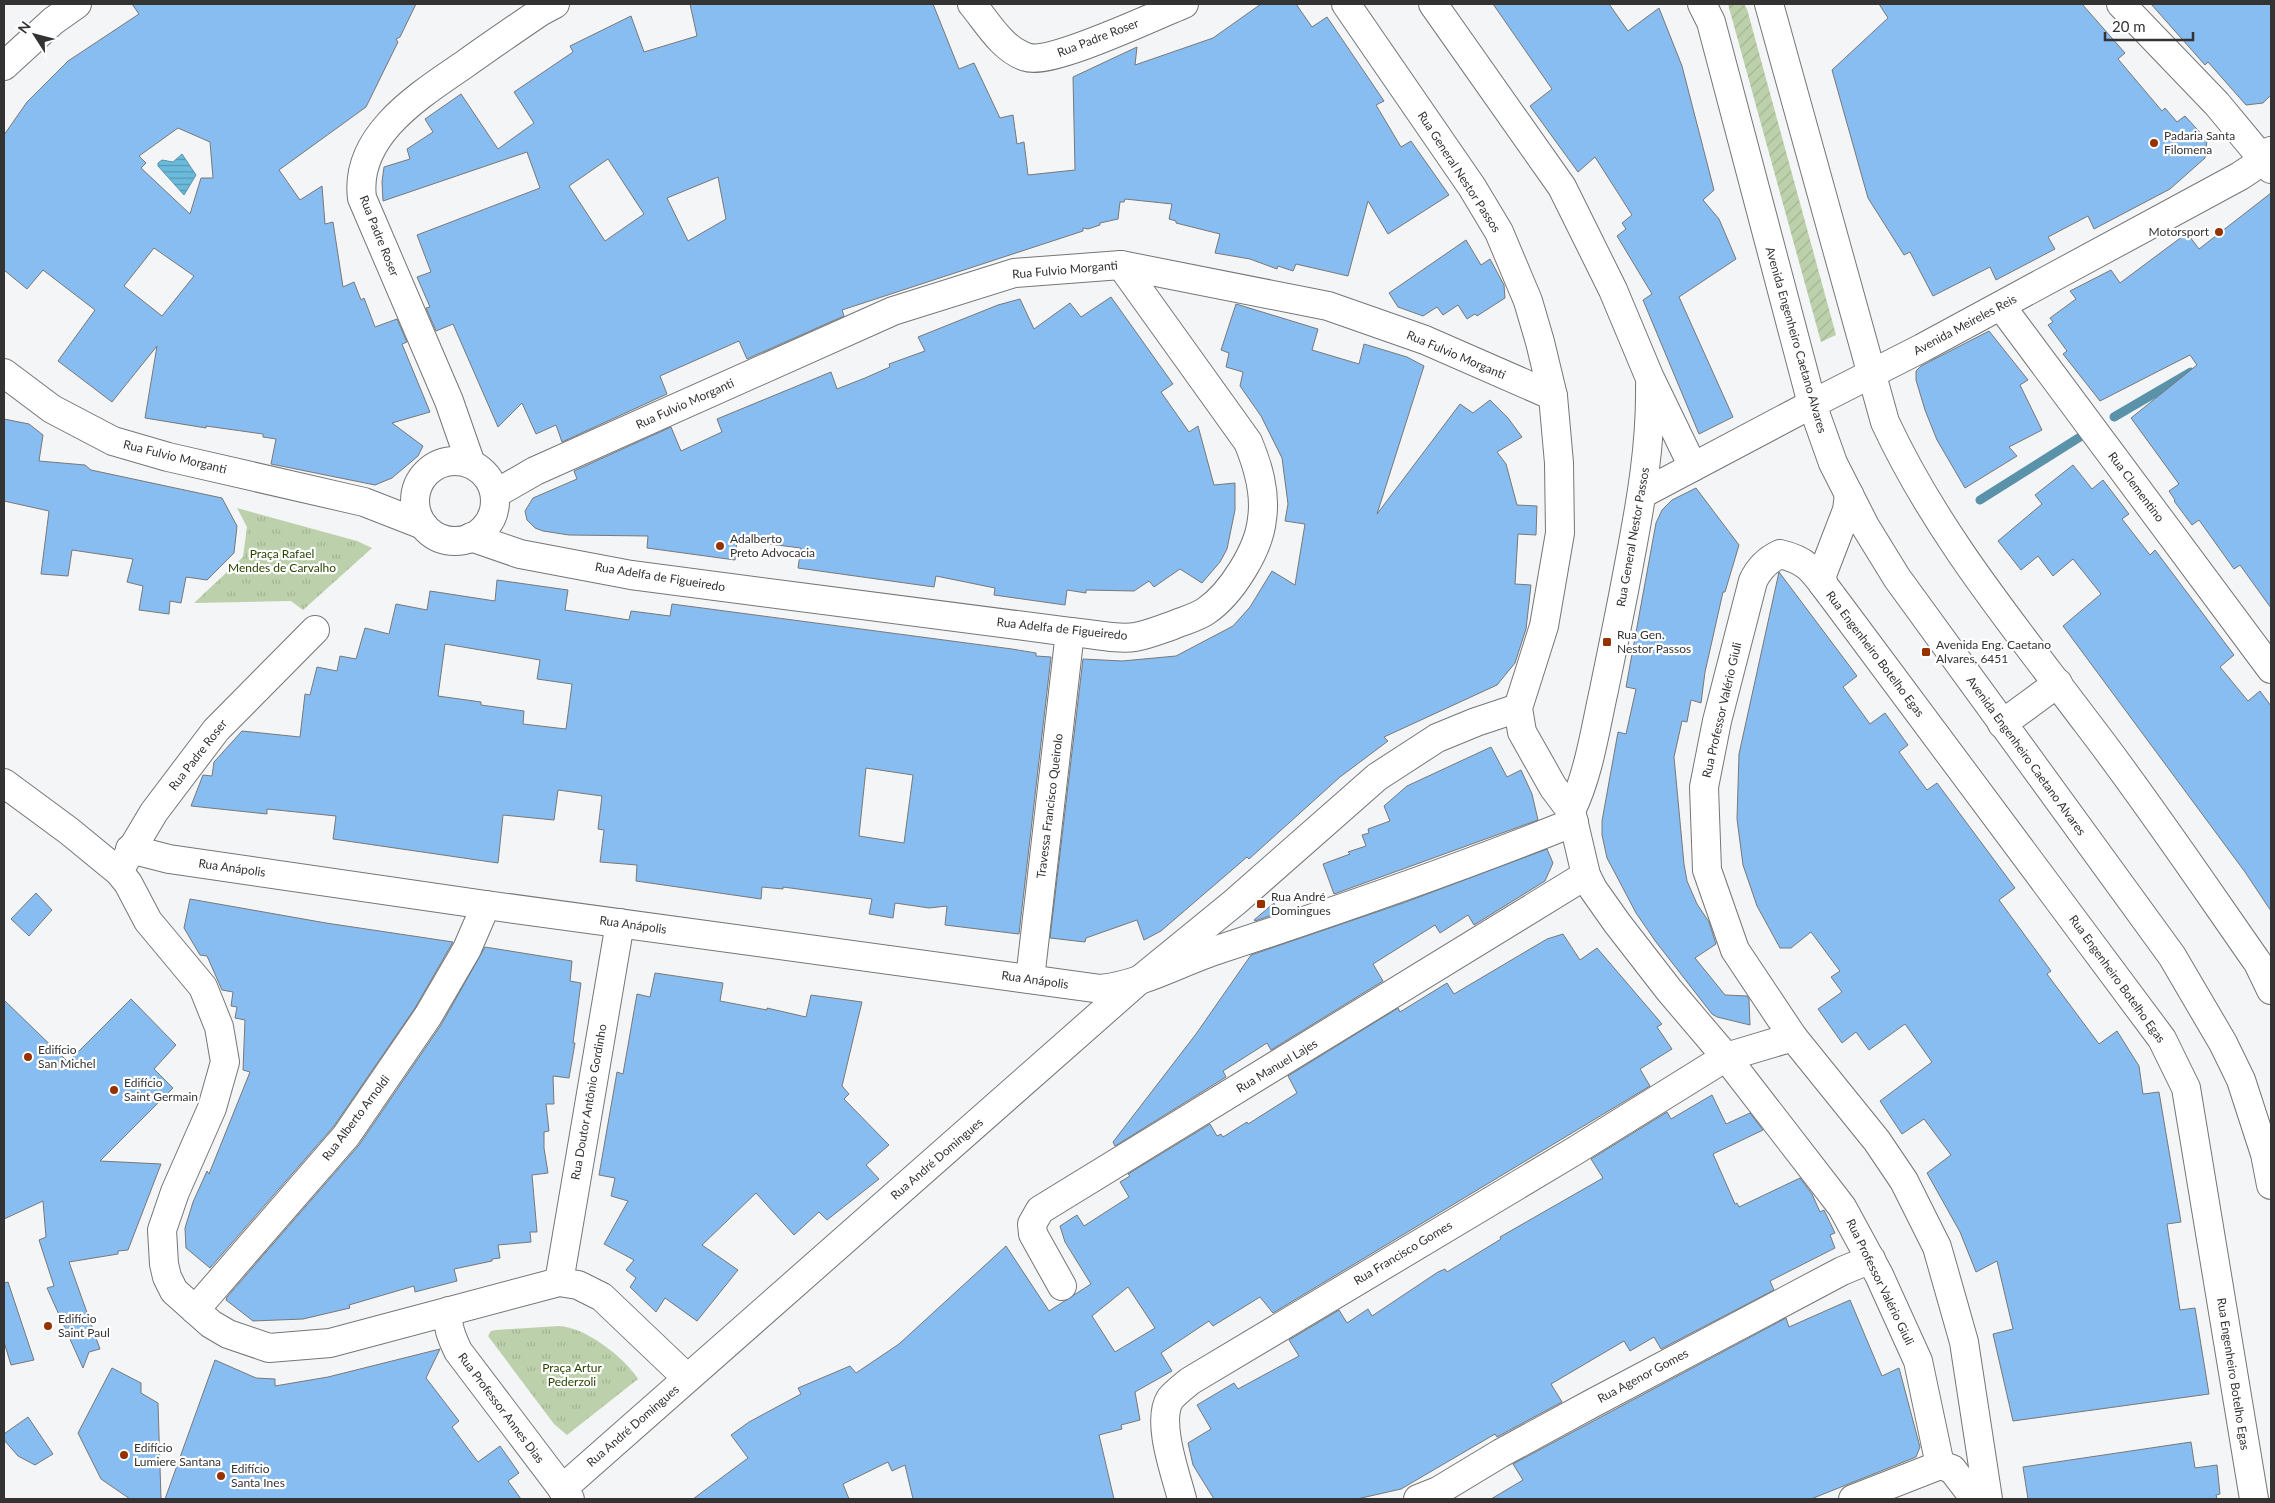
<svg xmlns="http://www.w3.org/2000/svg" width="2275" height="1503" font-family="Lato,sans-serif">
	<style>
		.park { fill: url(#park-tufts) }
		.garden { fill: url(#garden-furrows) }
		.water { fill: url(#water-rules); stroke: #5a92aa }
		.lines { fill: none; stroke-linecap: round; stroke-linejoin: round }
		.stream { stroke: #5a92aa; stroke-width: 9 }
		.building { fill: #87bdf0; stroke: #787879; fill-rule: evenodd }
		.minor-casing { stroke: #757677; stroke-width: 30 }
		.tertiary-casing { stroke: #757677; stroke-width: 30 }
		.minor { stroke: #fff; stroke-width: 28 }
		.tertiary { stroke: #fff; stroke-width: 28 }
		.poi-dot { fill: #963100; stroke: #fff; stroke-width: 2 }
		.labels { text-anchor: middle; stroke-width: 4.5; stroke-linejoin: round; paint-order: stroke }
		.street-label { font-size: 12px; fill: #333334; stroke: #fff }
		.poi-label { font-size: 12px; fill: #333334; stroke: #fff; text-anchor: start }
		.park-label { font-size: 12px; fill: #294500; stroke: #fff }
	</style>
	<defs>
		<pattern id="park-tufts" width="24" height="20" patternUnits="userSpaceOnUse" patternTransform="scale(1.25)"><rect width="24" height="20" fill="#bcd1ab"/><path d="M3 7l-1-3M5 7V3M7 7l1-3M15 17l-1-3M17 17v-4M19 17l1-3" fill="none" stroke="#a2b494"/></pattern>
		<pattern id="garden-furrows" width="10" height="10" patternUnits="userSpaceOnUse" patternTransform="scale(1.25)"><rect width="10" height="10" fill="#bcd1ab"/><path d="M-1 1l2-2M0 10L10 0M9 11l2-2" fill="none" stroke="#a2b494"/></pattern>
		<pattern id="water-rules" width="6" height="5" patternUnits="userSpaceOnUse" patternTransform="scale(1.25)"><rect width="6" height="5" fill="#6abadc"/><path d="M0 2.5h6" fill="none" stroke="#5898b3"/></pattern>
	</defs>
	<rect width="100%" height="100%" fill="#f4f5f6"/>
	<g class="park">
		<path d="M237,508L357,541L372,548L303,610L291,601L194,603L243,557L247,527Z"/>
		<path d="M559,1326C585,1327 624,1357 638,1379L567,1435L554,1424L488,1336L491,1331L496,1330Z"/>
	</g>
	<path class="garden" d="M1728,4H1744L1747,9L1836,335L1821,342Z"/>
	<path class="water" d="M182,154L196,175L184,195L158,166V163L162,160L173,162Z"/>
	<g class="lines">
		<g class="stream">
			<path d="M2114,417L2191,372"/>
			<path d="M1980,500L2080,437"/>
		</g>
	</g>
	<g class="building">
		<path d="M132,4H416L400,37L396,39L398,42L366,107L279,170L300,200L322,186L325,224L333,222L343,287L354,282L361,300L364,298L375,327L397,319L407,342L402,344L430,412L392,423L423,446L418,456L392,478L375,485L271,464L276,439L263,437V434L206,426V428L145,418L157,346L112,402L58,361L95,310L43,270L27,289L4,270V135L27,102L68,61L139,14ZM178,128L210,142L213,178H201L190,214L141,168L146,163L139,156ZM154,248L194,276L162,316L124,286Z"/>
		<path d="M690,4H933L959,69L974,63L1000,118L1013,115L1017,144L1024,142L1028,175L1075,170L1073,77L1137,47L1135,65L1213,38L1261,4H1296L1312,27L1327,17L1384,101L1376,105L1401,147L1411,141L1449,195L1388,234L1368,201L1348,276L1296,264L1293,271L1278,266L1277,269L1250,259L1215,253L1220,234L1176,223V221L1169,219L1172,204L1125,199L1124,202H1120L1118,219L1100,223V225L1088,229L1083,228V231L842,310L844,316L747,359L739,341L660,376L667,394L562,442L556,425L536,434L522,403L498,427L453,324L436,331L426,308L430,307L417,277L431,272L417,235L540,188L527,152L383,201L382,182L384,167L410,159L407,149L433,132L425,119L461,94L498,149L534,123L514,92L573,52L570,46L631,16L644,52L697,36ZM608,159L644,214L605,241L569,186ZM718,177L726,219L688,241L667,198Z"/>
		<path d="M1493,4H1609L1628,31L1659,8L1682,66L1714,190L1703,200L1719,219L1736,259L1679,297L1733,417L1699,434L1643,300L1652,294L1617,236L1626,229L1622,223L1632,215L1595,157L1578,172L1530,106L1552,89Z"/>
		<path d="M1879,4H2082L2125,53L2118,59L2162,111L2165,108L2177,122L2185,116L2207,140L2205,158L2170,189L2094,229L2088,216L2048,237L2055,249L1996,280L1990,267L1933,296L1910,252L1904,255L1868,198L1832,70L1888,18Z"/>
		<path d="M2151,4H2271V95L2263,103L2246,105L2208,62L2205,65Z"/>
		<path d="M2271,193V608L2240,565L2234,569L2199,520L2192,525L2174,501L2175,500L2169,491L2179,484L2131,418L2197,365L2190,355L2100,401L2063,354L2067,351L2048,325L2053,322L2050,318L2076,299L2070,291L2111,270L2120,283L2187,233L2199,249Z"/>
		<path d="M1466,240L1481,265L1490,259L1504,285L1505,298L1477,316L1475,314L1467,319L1458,305L1443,315L1437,307L1423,316L1398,307L1389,293Z"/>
		<path d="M1111,297L1173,384L1161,392L1189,432L1198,426L1214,485L1235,483V510L1227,549L1220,562L1202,583L1180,569L1154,587L1149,581L1134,591L1086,590V593L1067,590L1065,605L994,595L995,588L936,576L934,587L798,568L801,548L737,540L735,560L647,548L648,536L569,535L543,531L535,528L527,520L525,511L533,498L577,479L574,471L671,427L681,451L722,432L717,419L831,372L837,389L865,378L890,367L889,364L925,351L918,337L998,305L1020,299L1034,329L1070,303L1081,317Z"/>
		<path d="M1236,304L1318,329L1312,350L1359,364L1364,344L1407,357L1424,366L1377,514L1460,404L1473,413L1490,400L1508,418L1522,437L1497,452L1506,464L1517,505L1537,506L1536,535L1518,534L1515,584L1531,585L1526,629L1515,663L1497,685L1384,737L1388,741L1340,777L1249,859L1247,857L1161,931L1144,940L1137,920L1086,938L1085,942L1050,938L1083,659L1122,661L1176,656L1233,626L1250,607L1272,571L1295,585L1305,524L1285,521L1288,504L1282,458L1261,416L1240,386L1243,372L1226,367L1229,353L1221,350Z"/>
		<path d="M1989,331L2028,380L2020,385L2042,430L2009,447L2017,456L1965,488L1937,440L1925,410L1916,380V371L1921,366Z"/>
		<path d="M4,419L29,424L43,435L39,461L85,465L91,470L222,498L237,526L234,553L207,580L186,577L181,603L170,601L169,614L139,610L143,586L127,582L133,559L72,550L68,576L41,574L49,511L4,501Z"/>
		<path d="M2073,465L2092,489L2103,480L2129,514L2122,519L2150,555L2155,550L2234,655L2220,667L2248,701L2260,691L2271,706V911L2245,872L2063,626L2101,594L2073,559L2053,576L2038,556L2021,570L1998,541L2042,504L2035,495Z"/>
		<path d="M1696,488L1739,545L1725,592H1723L1705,672L1701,703L1691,700L1687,722L1682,721L1674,757L1684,864L1687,881L1697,904L1709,922L1716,944L1695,958L1725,995L1747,996L1749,999L1750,1025L1717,1017L1712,1014L1656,942L1636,913L1615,873L1607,858L1602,835V821L1618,732L1626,734L1636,689L1626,687L1656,523L1662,510L1672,500Z"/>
		<path d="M1779,572L1857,676L1843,687L1870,724L1885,713L1908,745L1899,752L1927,790L1937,783L2015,888L1999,900L2051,971L2047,974L2099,1044L2117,1031L2139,1066L2143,1094L2159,1092L2181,1222L2167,1224L2180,1310L2195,1308L2209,1394L2013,1421L1993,1334L2013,1329L1997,1261L1976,1272L1960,1232L1927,1173L1951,1155L1924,1119L1902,1134L1880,1101L1932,1062L1905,1024L1869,1050L1856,1032L1842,1043L1818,1009L1842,992L1831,977L1840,971L1811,932L1791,948H1780L1757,906L1743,865L1737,819L1739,754Z"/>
		<path d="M497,580L568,590L565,610L629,620L631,611L670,616L672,604L1012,649L1036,653V656L1051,657L1019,934L945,925L947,906L929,908L895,903L893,918L869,914L872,899L783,887V889L762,887L761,899L636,881L637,865L600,862L604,830L598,829L602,796L558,790L554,820L503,815L498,863L333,839L336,816L267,809V814L191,806L203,775L212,776L214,762L242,731L300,737L305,694L310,695L317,667L337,671L340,656L356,659L365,628L389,634L396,604L427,610L430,591L495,601ZM445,644L540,660L537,679L572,684L566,729L523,724L524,711L481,705V702L438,696ZM866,768L913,775L904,843L859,836Z"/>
		<path d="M1491,747L1507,777L1521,770L1532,794L1538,820L1334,894L1323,864L1350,854L1348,852L1366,846L1362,835L1369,833L1368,829L1390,821L1384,806L1407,786Z"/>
		<path d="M1547,849L1553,863L1545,881L1474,925L1468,915L1440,933L1435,925L1373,964L1383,981L1271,1050L1267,1043L1223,1071L1226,1077L1115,1146L1113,1142L1196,1034L1251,955L1403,903Z"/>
		<path d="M36,893L52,910L29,936L11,919Z"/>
		<path d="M190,899L326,923L453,942L415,1008L334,1126L210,1268L186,1248L185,1228L193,1202L207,1171L209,1174L250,1072L243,1070L245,1020L235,1018L237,1007L231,1006L233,992L222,990L207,956L200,955L184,928Z"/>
		<path d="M1274,903L1278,913L1255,921L1254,920Z"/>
		<path d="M1563,934L1580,960L1597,948L1662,1024L1657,1027L1672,1049L1640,1069L1650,1086L1273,1313L1260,1297L1213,1326L1209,1321L1161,1353L1172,1371L1135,1392L1140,1420L1121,1425L1122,1429L1099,1435L1114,1499H913L905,1465L892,1471L888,1462L843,1484L849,1499H693L748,1458L731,1435L749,1422L801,1394L798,1388L850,1366L856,1373L899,1344L1006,1246L1049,1311L1091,1284L1065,1242L1060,1226L1077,1215L1084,1226L1129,1197L1120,1182L1130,1176L1128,1174L1210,1124L1217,1136L1221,1134L1223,1137L1247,1122L1248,1124L1297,1093L1288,1076L1398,1008L1400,1012L1447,983L1454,994L1547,939ZM1128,1287L1155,1328L1115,1352L1092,1316Z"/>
		<path d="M485,947L572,961L570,981L581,983L573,1043H575L569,1078L553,1076L554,1104H546L549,1131L544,1132V1148L548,1173L532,1175L537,1232H530L531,1242L498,1245L500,1258L492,1259V1261L454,1269L457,1281L415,1292L414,1286L349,1305L350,1308L303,1319L253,1321L226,1300L227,1297L359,1145L441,1025Z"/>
		<path d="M655,973L723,983L720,1001L767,1010V1008L806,1017L811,995L862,1002L842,1086L849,1094L844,1099L889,1145L866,1165L879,1179L827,1220L819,1212L794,1235L756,1193L702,1245L738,1270L697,1321L665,1298L656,1312L630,1287L636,1278L626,1270L634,1260L604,1244L628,1201L611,1196L615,1178L599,1175L617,1072L623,1074L637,994L650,997Z"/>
		<path d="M131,999L176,1045L154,1069L173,1088L100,1161L161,1164L128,1250L118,1251V1254L69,1262L100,1349L89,1352L83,1368L47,1288L54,1286L39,1240L46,1237L43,1201L4,1219V1000L68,1062Z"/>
		<path d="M1712,1095L1726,1124L1750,1113L1763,1130L1713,1154L1735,1204L1737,1203L1739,1207L1800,1178L1812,1194L1820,1212L1824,1210L1835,1233L1830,1235L1835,1248L1770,1281L1774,1290L1661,1349L1654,1337L1630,1351L1624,1341L1551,1384L1562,1402L1497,1437L1495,1434L1401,1489L1357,1499H1214L1193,1465L1188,1443L1211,1429L1197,1405L1234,1383L1238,1389L1299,1356L1289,1340L1339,1310L1347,1323L1368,1309L1372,1316L1438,1272L1445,1269L1447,1272L1501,1239L1500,1237L1603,1178L1591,1159L1667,1112L1671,1119Z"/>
		<path d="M8,1282L34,1360L11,1365L4,1342V1283Z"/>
		<path d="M1850,1300L1882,1376L1899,1368L1920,1447L1916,1457L1811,1499H1491L1523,1480L1513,1464L1786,1318L1789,1327Z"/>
		<path d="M440,1349L426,1378L459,1421L452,1427L478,1462L500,1446L519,1473L508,1481L521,1499H165L215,1360L256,1378L275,1379V1386L328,1377Z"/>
		<path d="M112,1368L141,1383V1393L158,1403L161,1499H130L101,1479L78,1433Z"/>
		<path d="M28,1417L53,1454L35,1465L18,1456L4,1440V1434Z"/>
		<path d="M2191,1442L2195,1468L2217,1465L2220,1494L2216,1495L2217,1499H2028L2023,1467Z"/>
	</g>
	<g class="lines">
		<g class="minor-casing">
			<g id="minor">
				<path d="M972,4C987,22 1002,49 1026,57C1050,66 1156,15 1184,4"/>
				<path d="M1346,4L1472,187L1499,232L1528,301L1540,342L1553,396L1559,463L1560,533L1544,626L1518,708L1522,732L1553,787L1571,811L1586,875L1593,889L1617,923L1669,990L1726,1057L1842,1207L1879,1275L1918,1361L1940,1465"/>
				<path d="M1433,4L1562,187L1613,290L1649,376L1693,467"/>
				<path d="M2121,4L2217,104L2271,169"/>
				<path d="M4,66L53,21L77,4"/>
				<path d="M2001,306L2271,669"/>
				<path d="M4,373L52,409L113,441L168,457L364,502L423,525"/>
				<circle cx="455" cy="501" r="40"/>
				<path d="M471,464L449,401L362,198C354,135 420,95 465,64C490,46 515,29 540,12L555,4"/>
				<path d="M495,494L535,471L893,311L1014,273L1121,265L1328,306L1425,340L1553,396"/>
				<path d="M1642,494L1812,404"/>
				<path d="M471,537L520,554L631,575L1070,632C1089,633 1117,640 1135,637C1147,635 1159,630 1171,626C1182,621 1196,618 1206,611C1231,594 1259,550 1262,519C1266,492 1258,466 1248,442L1121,265"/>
				<path d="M4,783L69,831L119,872L128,883L148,921L203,987L219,1027L225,1062L212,1108L175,1192L162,1230L164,1264L167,1277L174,1291L211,1324L228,1334L269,1348L330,1343L559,1282L578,1285L602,1297L687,1378"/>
				<path d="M1571,811C1589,774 1595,730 1604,690C1613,646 1622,603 1630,559C1641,501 1651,444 1650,385"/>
				<path d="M130,849L169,859L486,905L1101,989C1143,984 1180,962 1220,949C1339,910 1458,869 1574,822"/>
				<path d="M123,864L154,812L216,730L315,630"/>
				<path d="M1030,979L1070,632"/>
				<path d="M559,1282L620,923"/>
				<path d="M1062,1286L1033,1234L1032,1224L1040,1210L1586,875"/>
				<path d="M195,1310L346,1136L428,1016L467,949L486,905"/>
				<path d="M449,1311C446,1325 452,1338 458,1351L570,1499"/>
				<path d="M562,1489L1137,982L1235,902L1377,777L1437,738L1476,722L1518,708"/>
				<path d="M1182,1499C1176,1475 1156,1422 1170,1399C1175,1393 1184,1386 1190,1381L1573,1152L1726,1057L1793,1037"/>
				<path d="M1418,1499L1438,1491L1501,1453L1591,1404L1842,1271L1871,1259"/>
				<path d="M1853,1499L1940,1465L1952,1469L1975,1499"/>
				<path d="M1988,1499L1964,1342L1937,1247L1904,1181L1877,1141L1793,1037L1735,950L1707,870L1704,787L1717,721L1753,581C1759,568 1767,560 1780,554C1810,561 1814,573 1832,596L2162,1039L2186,1088L2254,1499"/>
			</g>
		</g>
		<g class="tertiary-casing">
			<g id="tertiary">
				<path d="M1702,4L1711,22L1812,404L1833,463L1865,526L1897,578L2172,956L2223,1043L2241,1080L2265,1154L2271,1185"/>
				<path d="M1769,4L1885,422C1936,532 2014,626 2087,723C2147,801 2202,883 2258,963L2271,990"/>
				<path d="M1812,404L1922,348L2240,176L2264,160L2271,151"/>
				<path d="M1823,584L1822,575L1847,510L1849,494"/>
				<path d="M2002,724L2058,683"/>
			</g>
		</g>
		<use href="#minor" class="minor"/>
		<use href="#tertiary" class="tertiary"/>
	</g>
	<g class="poi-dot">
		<circle cx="2154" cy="143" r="5"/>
		<circle cx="2219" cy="232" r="5"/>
		<circle cx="720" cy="546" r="5"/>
		<rect x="1602" y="637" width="10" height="10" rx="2.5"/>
		<rect x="1921" y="647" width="10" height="10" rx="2.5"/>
		<rect x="1256" y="899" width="10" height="10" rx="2.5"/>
		<circle cx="28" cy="1057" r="5"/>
		<circle cx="114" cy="1090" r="5"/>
		<circle cx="48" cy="1326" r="5"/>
		<circle cx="124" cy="1455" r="5"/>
		<circle cx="221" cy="1476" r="5"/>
	</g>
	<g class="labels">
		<g class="street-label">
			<text transform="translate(1098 38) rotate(-21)" y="4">Rua Padre Roser</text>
			<text transform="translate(1459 172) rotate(57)" y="4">Rua General Nestor Passos</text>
			<text transform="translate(379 236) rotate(68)" y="4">Rua Padre Roser</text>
			<text transform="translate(1065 270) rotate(-5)" y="4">Rua Fulvio Morganti</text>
			<text transform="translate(1965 325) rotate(-28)" y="4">Avenida Meireles Reis</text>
			<text transform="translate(1796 340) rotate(74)" y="4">Avenida Engenheiro Caetano Alvares</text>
			<text transform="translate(1456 355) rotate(23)" y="4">Rua Fulvio Morganti</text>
			<text transform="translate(685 404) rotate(-24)" y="4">Rua Fulvio Morganti</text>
			<text transform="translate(175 457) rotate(14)" y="4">Rua Fulvio Morganti</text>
			<text transform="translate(2136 487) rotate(53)" y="4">Rua Clementino</text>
			<text transform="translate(1633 537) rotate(-80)" y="4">Rua General Nestor Passos</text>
			<text transform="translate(660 577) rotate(9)" y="4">Rua Adelfa de Figueiredo</text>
			<text transform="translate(1062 629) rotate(6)" y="4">Rua Adelfa de Figueiredo</text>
			<text transform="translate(1875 654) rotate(53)" y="4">Rua Engenheiro Botelho Egas</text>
			<text transform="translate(1722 710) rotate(-77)" y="4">Rua Professor Valério Giuli</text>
			<text transform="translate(198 755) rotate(-52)" y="4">Rua Padre Roser</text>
			<text transform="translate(2026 756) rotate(54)" y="4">Avenida Engenheiro Caetano Alvares</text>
			<text transform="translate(1050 806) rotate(-83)" y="4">Travessa Francisco Queirolo</text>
			<text transform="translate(232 868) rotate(8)" y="4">Rua Anápolis</text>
			<text transform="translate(633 925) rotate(8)" y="4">Rua Anápolis</text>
			<text transform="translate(2117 979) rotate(54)" y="4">Rua Engenheiro Botelho Egas</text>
			<text transform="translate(1035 980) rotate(8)" y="4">Rua Anápolis</text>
			<text transform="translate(1277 1066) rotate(-31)" y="4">Rua Manuel Lajes</text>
			<text transform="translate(589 1102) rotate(-80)" y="4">Rua Doutor Antônio Gordinho</text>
			<text transform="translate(356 1118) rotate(-53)" y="4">Rua Alberto Arnoldi</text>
			<text transform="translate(937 1159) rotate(-41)" y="4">Rua André Domingues</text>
			<text transform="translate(1403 1253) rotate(-31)" y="4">Rua Francisco Gomes</text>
			<text transform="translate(1880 1282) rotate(64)" y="4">Rua Professor Valério Giuli</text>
			<text transform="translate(2233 1374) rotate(81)" y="4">Rua Engenheiro Botelho Egas</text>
			<text transform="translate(1643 1376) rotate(-28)" y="4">Rua Agenor Gomes</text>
			<text transform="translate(501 1408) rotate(53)" y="4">Rua Professor Annes Dias</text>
			<text transform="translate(633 1426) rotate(-41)" y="4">Rua André Domingues</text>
		</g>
		<g class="poi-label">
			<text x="2164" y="140">Padaria Santa<tspan x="2164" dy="14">Filomena</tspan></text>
			<text x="2209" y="236" text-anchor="end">Motorsport</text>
			<text x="730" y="543">Adalberto<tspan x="730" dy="14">Preto Advocacia</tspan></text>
			<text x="1617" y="639">Rua Gen.<tspan x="1617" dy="14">Nestor Passos</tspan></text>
			<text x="1936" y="649">Avenida Eng. Caetano<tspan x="1936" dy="14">Alvares, 6451</tspan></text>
			<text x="1271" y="901">Rua André<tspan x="1271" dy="14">Domingues</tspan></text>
			<text x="38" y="1054">Edifício<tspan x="38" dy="14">San Michel</tspan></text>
			<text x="124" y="1087">Edifício<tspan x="124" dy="14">Saint Germain</tspan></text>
			<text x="58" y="1323">Edifício<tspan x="58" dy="14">Saint Paul</tspan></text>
			<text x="134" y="1452">Edifício<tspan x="134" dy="14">Lumiere Santana</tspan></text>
			<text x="231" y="1473">Edifício<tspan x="231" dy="14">Santa Ines</tspan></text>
		</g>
		<g class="park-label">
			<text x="282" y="558">Praça Rafael<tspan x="282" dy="14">Mendes de Carvalho</tspan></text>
			<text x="572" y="1372">Praça Artur<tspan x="572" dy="14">Pederzoli</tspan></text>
		</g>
	</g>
	<rect width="2275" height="1503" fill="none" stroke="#333334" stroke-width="10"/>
	<g transform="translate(35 35) rotate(306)" stroke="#ffffff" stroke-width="4" paint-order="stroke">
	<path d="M0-4L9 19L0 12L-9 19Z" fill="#333334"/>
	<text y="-8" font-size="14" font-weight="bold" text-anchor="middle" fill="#333334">N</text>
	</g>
	<path d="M2105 32v8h88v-8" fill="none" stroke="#333334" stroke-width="2.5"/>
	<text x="2112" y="32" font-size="15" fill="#333334" stroke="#ffffff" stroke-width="4" paint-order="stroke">20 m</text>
</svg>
